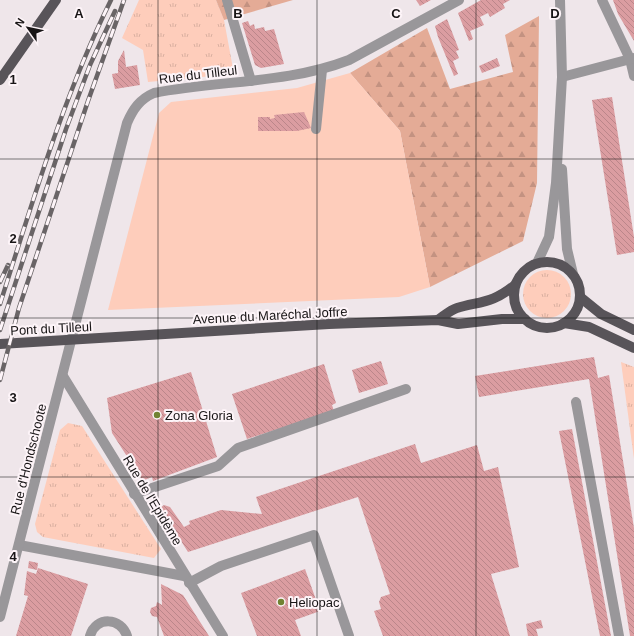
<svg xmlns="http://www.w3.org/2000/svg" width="634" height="636" font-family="Arial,sans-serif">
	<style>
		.grass { fill: url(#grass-tufts) }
		.forest { fill: url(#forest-firs) }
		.pitch { fill: #fecdbb }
		.building { fill: url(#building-back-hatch) }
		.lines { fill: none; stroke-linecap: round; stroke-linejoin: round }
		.minor { stroke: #99979a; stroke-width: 10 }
		.major { stroke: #585459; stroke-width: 10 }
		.rail-casing { stroke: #696466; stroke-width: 4.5 }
		.rail { stroke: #fdf4f8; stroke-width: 3; stroke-dasharray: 9; stroke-linecap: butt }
		.grid { fill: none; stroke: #181516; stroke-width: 1; stroke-opacity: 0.55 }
		.poi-dot { fill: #708232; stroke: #fdf4f8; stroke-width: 1.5 }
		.labels { text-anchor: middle; stroke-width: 4; stroke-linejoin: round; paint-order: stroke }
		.street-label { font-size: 13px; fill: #181516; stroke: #fdf4f8 }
		.poi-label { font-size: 13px; fill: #181516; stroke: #fdf4f8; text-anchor: start }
		.grid-label { font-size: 13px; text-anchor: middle; font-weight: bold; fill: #181516; stroke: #fdf4f8; stroke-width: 4; stroke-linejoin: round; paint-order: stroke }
	</style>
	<defs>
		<pattern id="grass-tufts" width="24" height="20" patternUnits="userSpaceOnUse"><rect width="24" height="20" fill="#fecdbb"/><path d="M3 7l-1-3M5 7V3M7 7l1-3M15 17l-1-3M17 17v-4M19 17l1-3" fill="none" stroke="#d9afa0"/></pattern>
		<pattern id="forest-firs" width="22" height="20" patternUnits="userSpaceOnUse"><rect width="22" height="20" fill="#e4ab96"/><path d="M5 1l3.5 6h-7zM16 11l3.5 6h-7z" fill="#c39281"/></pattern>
		<pattern id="building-back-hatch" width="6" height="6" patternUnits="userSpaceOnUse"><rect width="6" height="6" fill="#db9da1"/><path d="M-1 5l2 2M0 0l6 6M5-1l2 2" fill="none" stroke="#bb868a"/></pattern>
	</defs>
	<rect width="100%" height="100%" fill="#efe6ea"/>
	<g class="grass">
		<path d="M139,0H216L224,20L234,74L148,82L143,50L122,38Z"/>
		<circle cx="547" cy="294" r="24"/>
		<path d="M621,362L634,367V459Z"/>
		<path d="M68,423L82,426L161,549L154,558L43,537L37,532L35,524L60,430Z"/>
	</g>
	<g class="forest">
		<path d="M216,0H293L224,20Z"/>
		<path d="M539,16L537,183L523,241L430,287L400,131L350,73L427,28L450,89L513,72L505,35Z"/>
	</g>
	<path class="pitch" d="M350,73L400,131L430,287L399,297L108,310L159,113L171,102L297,88Z"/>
	<g class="building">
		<path d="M416,0H431L420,6Z"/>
		<path d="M481,0H510L503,4L505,8L490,17L488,13L480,17L484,25L470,31L473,39L469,41L458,13Z"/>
		<path d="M613,0H634V41L618,14Z"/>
		<path d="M447,19L459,50L456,51L459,58L453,61L458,74L454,76L438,37L435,26Z"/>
		<path d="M248,21L250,26L254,24L255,29L264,27L265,31L274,29L284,64L261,68L255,65L242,23Z"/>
		<path d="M124,50L126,67L137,65L140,85L115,89L112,74L118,73V61Z"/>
		<path d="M497,58L500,66L482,73L479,66Z"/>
		<path d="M612,97L634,237V252L617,255L592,100Z"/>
		<path d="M304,112L311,128L297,131H258V117H270V119L275,118L274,115Z"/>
		<path d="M594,357L598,378L609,375L634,528V636H630L589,379L479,397L475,376Z"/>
		<path d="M381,361L388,384L359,393L352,370Z"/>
		<path d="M324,364L336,403L332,405L334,411L247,439L232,394Z"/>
		<path d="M191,372L217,457L153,481L152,477L142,481L139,472H137L112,433L107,398Z"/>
		<path d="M572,429L611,636H600L559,431Z"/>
		<path d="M415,444L421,463L477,445L484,471L498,467L519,567L491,574L510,636H383L374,611L381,609L379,602L381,597L390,594L358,497L188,552L160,508L164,505L170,507L184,527L190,524L189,521L221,510L262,514L256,497Z"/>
		<path d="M29,561L38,563L37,570L28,568Z"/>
		<path d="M38,568L88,584L71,636H16L28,596L24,595L27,571L36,574Z"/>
		<path d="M305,569L320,611L295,620L301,636H257L241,593Z"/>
		<path d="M161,584L183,595L209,636H164L157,617L152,616L150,612L151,608L156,606L157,602L162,605Z"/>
		<path d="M541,620L543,628L536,629L538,636H528L526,624Z"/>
	</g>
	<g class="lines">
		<g class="minor">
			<path d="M227,0L251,81"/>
			<path d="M602,0L630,59L634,76"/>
			<path d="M562,77L634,58"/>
			<path d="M316,129L322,70"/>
			<path d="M562,169L567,249L573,274"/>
			<path d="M537,263L549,237L556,183L562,77L560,0"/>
			<path d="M63,376L223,636"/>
			<path d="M576,402L619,636"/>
			<path d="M134,494L218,466L238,448L406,389"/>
			<path d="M19,545L184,576"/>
			<path d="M189,583L221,566L314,535L349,636"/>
			<path d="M0,617L127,123C133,109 140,99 154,93C219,80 287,84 349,60L459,0"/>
			<path d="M90,636C96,616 121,617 127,636"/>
		</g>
		<g class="major">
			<path d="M0,80L56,0"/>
			<circle cx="547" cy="295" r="33"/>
			<path d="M580,297L601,314L634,330"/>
			<path d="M438,320C444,316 450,310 457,308C482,301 493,303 515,285"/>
			<path d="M564,323L589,327L634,348"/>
			<path d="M0,344L329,324L438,320L458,324L502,319H525"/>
		</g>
		<g class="rail-casing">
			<g id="rail">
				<path d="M0,282L8,265"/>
				<path d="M0,304C33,201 63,97 111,0"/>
				<path d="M0,330L66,129L90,65L115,11"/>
				<path d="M0,380L19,308L88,101L124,0"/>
			</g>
		</g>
		<use href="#rail" class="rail"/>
	</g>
	<path class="grid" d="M158,0V636M317,0V636M476,0V636M0,159H634M0,318H634M0,477H634"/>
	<g class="poi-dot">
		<circle cx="157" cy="415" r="4"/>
		<circle cx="281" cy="602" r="4"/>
	</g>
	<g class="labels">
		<g class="street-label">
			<text transform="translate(198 74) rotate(-7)" y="5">Rue du Tilleul</text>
			<text transform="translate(270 315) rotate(-3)" y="5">Avenue du Maréchal Joffre</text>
			<text transform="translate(51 328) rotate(-3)" y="5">Pont du Tilleul</text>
			<text transform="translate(28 459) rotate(-76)" y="5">Rue d'Hondschoote</text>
			<text transform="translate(153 500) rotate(59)" y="5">Rue de l'Epidème</text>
		</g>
		<g class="poi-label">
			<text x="165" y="420">Zona Gloria</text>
			<text x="289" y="607">Heliopac</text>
		</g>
	</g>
	<g class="grid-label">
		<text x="79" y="18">A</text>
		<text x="238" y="18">B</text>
		<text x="396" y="18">C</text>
		<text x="555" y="18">D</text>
		<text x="13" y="84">1</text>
		<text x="13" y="243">2</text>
		<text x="13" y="402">3</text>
		<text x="13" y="561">4</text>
	</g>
	<g transform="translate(28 28) rotate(303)" stroke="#fdf4f8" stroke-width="3" paint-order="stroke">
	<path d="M0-3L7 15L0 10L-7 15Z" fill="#181516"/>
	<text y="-6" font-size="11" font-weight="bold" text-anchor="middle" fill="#181516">N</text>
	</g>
</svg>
